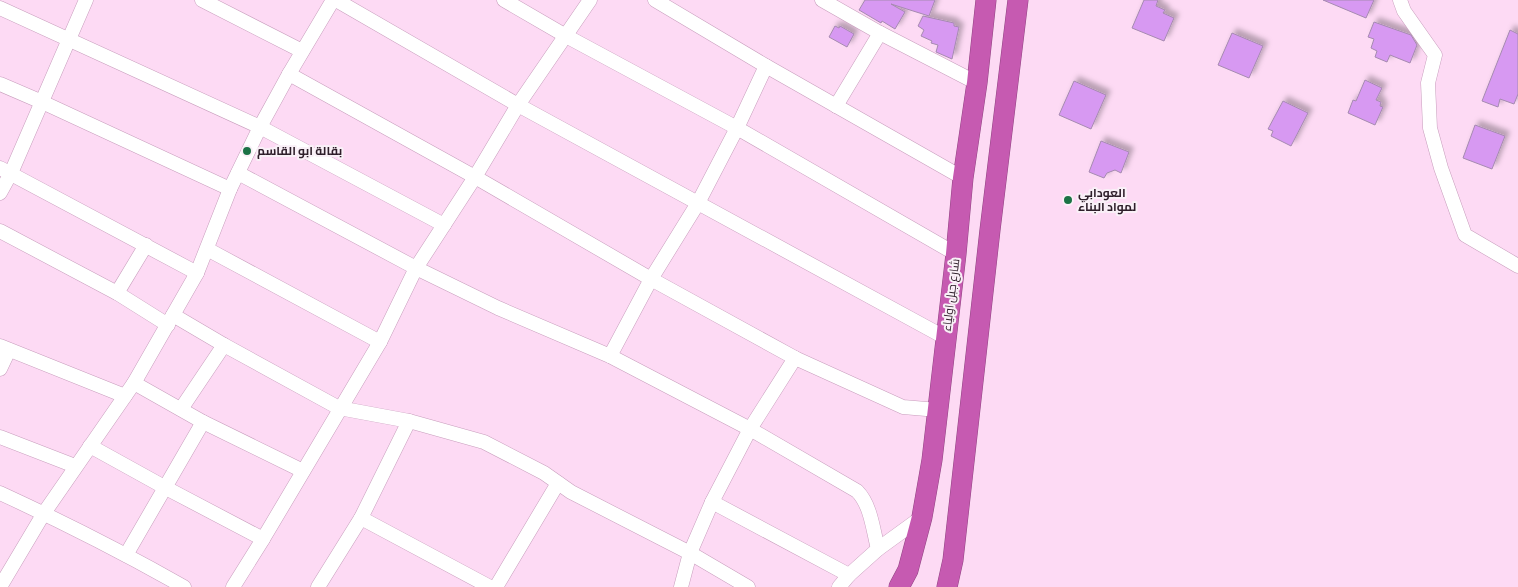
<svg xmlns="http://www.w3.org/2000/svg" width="1518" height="587" font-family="Bitter,Cairo,serif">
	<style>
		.building { fill: #d799f2; stroke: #a58ab0; filter: url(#shadow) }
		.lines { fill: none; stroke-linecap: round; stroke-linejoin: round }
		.minor-casing { stroke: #c89ebd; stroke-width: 15 }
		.highway-casing { stroke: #914582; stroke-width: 21 }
		.minor { stroke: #fff; stroke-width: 14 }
		.highway { stroke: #c65ab1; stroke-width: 20 }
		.poi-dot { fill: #1b7245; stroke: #f9f0f7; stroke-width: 2 }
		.labels { text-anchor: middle; stroke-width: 4; stroke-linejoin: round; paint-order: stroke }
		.poi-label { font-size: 12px; font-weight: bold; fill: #2e1e2a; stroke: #f9f0f7; text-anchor: start }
		.street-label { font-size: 12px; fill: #2e1e2a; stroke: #f9f0f7 }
	</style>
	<defs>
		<filter id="shadow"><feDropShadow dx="4.5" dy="-4.5" stdDeviation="2.5" flood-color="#0004"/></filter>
	</defs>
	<rect width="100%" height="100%" fill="#fddaf4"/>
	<g class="building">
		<path d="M865,0H935L929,16L891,4L905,12L895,29L882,21L881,23L859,10Z"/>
		<path d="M1144,0H1158L1156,6L1165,10L1163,13L1174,18L1164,41L1132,28Z"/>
		<path d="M1323,0H1374L1366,18Z"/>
		<path d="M923,16L954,23V26L959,27L952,59L936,52L938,45L931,43L932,41L921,36L924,30L918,26Z"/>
		<path d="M1374,22L1411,35L1417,45L1410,63L1390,55L1387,62L1375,57L1377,51L1371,48L1374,39L1368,37Z"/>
		<path d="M835,26L839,28L840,26L854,34L847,47L829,37Z"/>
		<path d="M1510,30L1518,34V94L1514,104L1500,99L1498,107L1482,101Z"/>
		<path d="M1232,33L1263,46L1249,78L1218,65Z"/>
		<path d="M1365,80L1382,88L1376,100L1381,102L1380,106L1383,107L1375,125L1348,113L1353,100L1356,101Z"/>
		<path d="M1074,81L1106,95L1091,129L1059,115Z"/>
		<path d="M1283,101L1308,113L1291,146L1271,136L1273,131L1268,129Z"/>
		<path d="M1475,125L1505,136L1492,169L1463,158Z"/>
		<path d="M1101,141L1129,152L1121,173L1115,170L1107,173L1104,178L1089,172Z"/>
	</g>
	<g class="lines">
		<g class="minor-casing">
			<g id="minor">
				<path d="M202,0L302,51"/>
				<path d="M336,0L518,105L946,338"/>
				<path d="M504,0L566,36L737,128L956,254"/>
				<path d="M655,0L766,66L963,178"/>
				<path d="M822,0L880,33L977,83"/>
				<path d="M1400,0L1404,11L1435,55L1428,83L1430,128L1441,168L1465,235L1518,266"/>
				<path d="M0,8L260,127L444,225"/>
				<path d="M289,74L475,177L651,279L795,358L903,407L938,410"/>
				<path d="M0,84L42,102L230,189"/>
				<path d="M836,106L880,33"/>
				<path d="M0,168L197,273"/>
				<path d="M238,173L416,268L498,308L610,356L750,429L857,491C871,505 873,530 878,549"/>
				<path d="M0,193L11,173L86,0"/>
				<path d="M0,231L117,293L168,325"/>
				<path d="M207,249L380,342"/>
				<path d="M117,293L146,245"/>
				<path d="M173,315L224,345L339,408L409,421L484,442L544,473L571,492L690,553L748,587"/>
				<path d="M0,346L125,396"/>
				<path d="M610,356L651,279L698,203L737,128L766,66"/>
				<path d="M0,369L9,350"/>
				<path d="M134,383L203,422L303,471"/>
				<path d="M181,409L224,345"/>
				<path d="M0,437L75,466"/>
				<path d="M90,446L166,488L263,539"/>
				<path d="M0,493C63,522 124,553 184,587"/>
				<path d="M712,502L849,575L878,549L922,517"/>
				<path d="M361,518L490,587"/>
				<path d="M126,555L203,422"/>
				<path d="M0,587L44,513L134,383L197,273L230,189L260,127L289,74L333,0"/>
				<path d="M233,587L263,539L380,342L416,268L475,177L518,105L590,0"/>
				<path d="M318,587L361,518L409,421"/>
				<path d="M496,587L558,483"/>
				<path d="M681,587L690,553L712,502L750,429L795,358"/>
				<path d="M839,587L849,575"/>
			</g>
		</g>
		<g class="highway-casing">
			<g id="highway">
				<path d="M899,587L908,570L922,517L932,460L956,254L963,178L977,83L986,0"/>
				<path d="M947,587L953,560L990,230L1018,0"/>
			</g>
		</g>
		<use href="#minor" class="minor"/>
		<use href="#highway" class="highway"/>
	</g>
	<g class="poi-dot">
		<circle cx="247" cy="151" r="5"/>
		<circle cx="1068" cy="200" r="5"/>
	</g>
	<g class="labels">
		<g class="poi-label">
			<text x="257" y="155">بقالة ابو القاسم</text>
			<text x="1078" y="197">العودابي<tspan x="1078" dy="14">لمواد البناء</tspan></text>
		</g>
		<g class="street-label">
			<text transform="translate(951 295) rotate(-83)" y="4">شارع جبل اولياء</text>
		</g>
	</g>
</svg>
